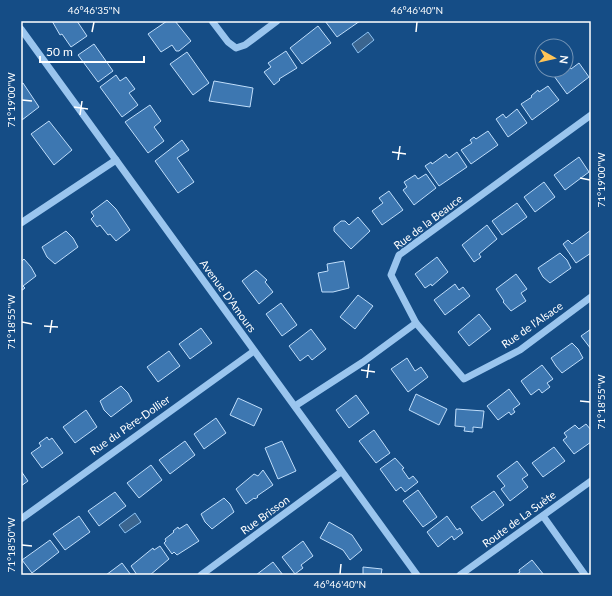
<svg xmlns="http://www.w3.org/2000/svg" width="612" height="596" font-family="Lato,sans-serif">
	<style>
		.water { fill: #3b658f; stroke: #8cc1f2 }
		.building { fill: #3d77b1; stroke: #c0defb }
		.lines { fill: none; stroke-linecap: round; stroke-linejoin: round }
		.minor { stroke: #9ac5ee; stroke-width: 7 }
		.ticks { fill: none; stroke: #fff; stroke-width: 1.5 }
		.labels { text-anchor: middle; stroke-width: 3.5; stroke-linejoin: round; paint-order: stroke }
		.street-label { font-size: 11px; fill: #fff; stroke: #154d86 }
		.neatline { fill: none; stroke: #fff; stroke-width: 1.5 }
		.ticks-label { font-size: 10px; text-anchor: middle; fill: #fff }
	</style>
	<rect width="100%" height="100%" fill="#154d86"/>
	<g class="water">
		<path d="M368,32L374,40L358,53L352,44Z"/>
		<path d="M135,513L141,522L125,533L119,525Z"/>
	</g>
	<g class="building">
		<path d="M52,21H77L87,36L71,47L62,34L60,35Z"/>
		<path d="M167,21H175L191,41L179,51H176L172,45L161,52L148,34Z"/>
		<path d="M325,21H360L337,37Z"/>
		<path d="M318,26L331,43L302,64L290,48Z"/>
		<path d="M94,44L113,71L98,82L78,55Z"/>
		<path d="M286,51L297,68L279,79L280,80L274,85L264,72L271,67L268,63Z"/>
		<path d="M187,52L209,83L193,95L170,64Z"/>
		<path d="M579,63L589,77L567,94L554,76L561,70H566V67L568,65L571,69Z"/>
		<path d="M116,75L120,81L126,77L135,89L129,93L138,105L122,117L100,87Z"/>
		<path d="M214,81L253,88L250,107L209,101Z"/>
		<path d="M23,83L39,107L22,120L21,84Z"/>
		<path d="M548,86L559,100L532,120L521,104L532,97L531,96L538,90L539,92Z"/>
		<path d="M150,105L161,121L154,127L164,141L148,153L125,122Z"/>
		<path d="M517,109L527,123L508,137L496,119L503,114L506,118Z"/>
		<path d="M49,121L72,150L54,165L31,134Z"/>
		<path d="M488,131L498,145L471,164L461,150L472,143L470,140L474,137L476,139Z"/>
		<path d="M182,140L189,150L177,158L194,182L178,193L155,161Z"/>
		<path d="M457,152L467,167L439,186L425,166L431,162L432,164L446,154L449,158Z"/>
		<path d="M579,157L589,172L565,190L554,175Z"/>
		<path d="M426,174L436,188L414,205L403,190L407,187L404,182L415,175L418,179Z"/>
		<path d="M544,182L555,197L535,212L524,197Z"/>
		<path d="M389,191L403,210L382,225L372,211L383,203L379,198Z"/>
		<path d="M107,200L116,209L130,230L116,241L110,234L108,235L100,225L97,227L91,219L94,216L91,212Z"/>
		<path d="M517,203L527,217L502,235L492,221Z"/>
		<path d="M358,217L370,231L351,249L334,231V227L341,221H345L349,225Z"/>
		<path d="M487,225L497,239L479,254L481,257L474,262L462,245Z"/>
		<path d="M591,230V253L576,263L563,244L568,240L572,244Z"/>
		<path d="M66,231L73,238L78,247L55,264L47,257L42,247Z"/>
		<path d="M560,253L567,260L571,268L550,283L543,277L538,268Z"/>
		<path d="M437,257L448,272L432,286L431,284L425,288L415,274Z"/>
		<path d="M24,259L31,267L36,276L23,286L25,288L21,291V262Z"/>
		<path d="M344,261L349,288L333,292H322L318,273L328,271L327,264Z"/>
		<path d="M256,270L267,280L265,282L273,292L259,304L242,281Z"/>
		<path d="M516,274L527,289L521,293L526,301L511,311L503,302L504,301L496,289Z"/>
		<path d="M455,284L459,290L463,287L470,296L445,315L434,300Z"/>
		<path d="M358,295L373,306L355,329L340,317Z"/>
		<path d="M281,303L297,325L282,336L266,314Z"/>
		<path d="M479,314L491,329L469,346L458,332Z"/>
		<path d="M201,328L212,343L190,359L179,344Z"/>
		<path d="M311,329L326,349L312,360L308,355L300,361L289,346Z"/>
		<path d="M591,329V349L581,336Z"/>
		<path d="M572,343L578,349L583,358L562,373L556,366L551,358Z"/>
		<path d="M169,351L180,366L158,382L147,367Z"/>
		<path d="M407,358L415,371L421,367L428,377L408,392L391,369Z"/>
		<path d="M542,365L553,379L547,383L550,387L542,393L539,389L531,395L521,381Z"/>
		<path d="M121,386L128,393L132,401L111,417L104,410L100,401Z"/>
		<path d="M509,389L520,404L513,409L515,412L511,415L509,412L498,420L487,406Z"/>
		<path d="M416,394L447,409L439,425L409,410Z"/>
		<path d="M356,395L369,413L349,428L336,410Z"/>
		<path d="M238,398L262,409L254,426L230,415Z"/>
		<path d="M456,409L484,411L482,428L473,427V432L464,431L465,427L455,426Z"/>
		<path d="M86,410L97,427L75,443L63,427Z"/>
		<path d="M216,418L226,433L204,449L194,434Z"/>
		<path d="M586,424L591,430V442L574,454L563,440L567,437L564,433L575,425L579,429Z"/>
		<path d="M374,430L390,453L376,463L359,441Z"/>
		<path d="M47,437L49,440L52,438L63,453L42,468L31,453L41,446L39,443Z"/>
		<path d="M185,441L195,455L170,474L159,460Z"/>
		<path d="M282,441L296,471L278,479L265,448Z"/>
		<path d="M554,447L565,461L543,477L532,463Z"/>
		<path d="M395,458L404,468L402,469L409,479L413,476L418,482L405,492L401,487L396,491L380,469Z"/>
		<path d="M517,461L528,475L522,479L528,487L510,501L501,489L505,486L497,476Z"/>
		<path d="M151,465L162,480L139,498L127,483Z"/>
		<path d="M263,470L273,485L257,496L258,497L255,499L254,498L246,504L236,489L254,474L258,476Z"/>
		<path d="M21,471L28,481L21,486Z"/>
		<path d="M418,490L437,517L423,527L403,501Z"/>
		<path d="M494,491L504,505L482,521L471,507Z"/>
		<path d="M115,492L126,506L99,526L88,511Z"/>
		<path d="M224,498L230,504L234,512L212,529L205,522L201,514Z"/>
		<path d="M79,516L90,532L65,550L53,534Z"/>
		<path d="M447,516L457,530L460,528L463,533L454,540L452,536L438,547L427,532Z"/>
		<path d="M329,522L352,535L362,550L350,560L343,550L320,538Z"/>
		<path d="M187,524L199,541L177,555L174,552L172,554L164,543L166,541L165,539L174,532L173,531L178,527L179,529Z"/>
		<path d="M50,540L59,552L32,573L22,560Z"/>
		<path d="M303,541L313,556L301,565L303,568L295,574L282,557Z"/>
		<path d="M160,546L169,559L150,575H137L131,566L153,548L154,550Z"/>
		<path d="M532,560L544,575H516L520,572L519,570Z"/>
		<path d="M273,562L283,575H256Z"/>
		<path d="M122,563L131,575H106Z"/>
		<path d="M363,567L382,569L381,575H355H363Z"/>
	</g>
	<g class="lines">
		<g class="minor">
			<path d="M212,21L228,42L236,48L245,45L277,21"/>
			<path d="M21,29L417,575"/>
			<path d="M591,115L399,255L391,275L416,323L464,379L520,350L591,297"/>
			<path d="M21,223L116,160"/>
			<path d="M295,406L363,362L416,323"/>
			<path d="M543,516L585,575"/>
			<path d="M21,519L254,351"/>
			<path d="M201,575L341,472"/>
			<path d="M460,575L591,481"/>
		</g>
	</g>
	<path class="ticks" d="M92,32L94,22M416,32L417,22M22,100L32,101M74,107L88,109M80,115L82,101M392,152L406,154M398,160L400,146M580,178L590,180M22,322L32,324M44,326L58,327M50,333L52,320M361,370L375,372M367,378L369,364M580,401L590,402M22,545L32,546M340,574L341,564"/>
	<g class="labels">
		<g class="street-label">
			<text transform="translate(428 222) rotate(-37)" y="4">Rue de la Beauce</text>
			<text transform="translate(228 296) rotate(54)" y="4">Avenue D'Amours</text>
			<text transform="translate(532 325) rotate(-35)" y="4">Rue de l'Alsace</text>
			<text transform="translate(130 425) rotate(-35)" y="4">Rue du Père-Dollier</text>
			<text transform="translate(265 515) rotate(-36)" y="4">Rue Brisson</text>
			<text transform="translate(519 519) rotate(-36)" y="4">Route de La Suète</text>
		</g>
	</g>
	<rect width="612" height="596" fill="none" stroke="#154d86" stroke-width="44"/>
	<g transform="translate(554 58) rotate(98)"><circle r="19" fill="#154d86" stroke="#7394b6"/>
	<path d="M0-3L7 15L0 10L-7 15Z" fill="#ffc557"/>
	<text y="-6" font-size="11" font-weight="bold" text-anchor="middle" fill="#ffffff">N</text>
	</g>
	<path d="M40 56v6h104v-6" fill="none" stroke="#ffffff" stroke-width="2"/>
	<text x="46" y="56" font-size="12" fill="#ffffff" stroke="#154d86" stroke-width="3" paint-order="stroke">50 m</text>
	<rect x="22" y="22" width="568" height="552" class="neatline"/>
	<g class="ticks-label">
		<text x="94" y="14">46°46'35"N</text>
		<text x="417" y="14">46°46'40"N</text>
		<text transform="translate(11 100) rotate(-90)" y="4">71°19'00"W</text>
		<text transform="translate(601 180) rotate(-90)" y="4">71°19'00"W</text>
		<text transform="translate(11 322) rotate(-90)" y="4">71°18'55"W</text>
		<text transform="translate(601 402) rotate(-90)" y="4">71°18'55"W</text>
		<text transform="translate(11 545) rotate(-90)" y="4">71°18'50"W</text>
		<text x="340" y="588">46°46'40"N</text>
	</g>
</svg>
